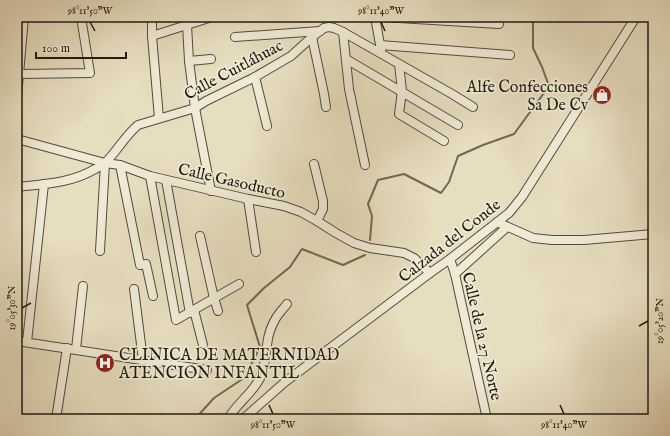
<svg xmlns="http://www.w3.org/2000/svg" width="670" height="436" font-family="'IM FELL English',serif">
	<style>
		.lines { fill: none; stroke-linecap: round; stroke-linejoin: round }
		.stream { stroke: #706756; stroke-width: 2 }
		.minor-casing { stroke: #534a3d; stroke-width: 10 }
		.minor { stroke: #efead5; stroke-width: 8 }
		.ticks { fill: none; stroke: #221912; stroke-width: 1.5 }
		.labels { text-anchor: middle; stroke-width: 3.5; stroke-linejoin: round; paint-order: stroke }
		.street-label { font-size: 16px; fill: #221912; stroke: #efead5 }
		.poi-label { font-size: 16px; fill: #221912; stroke: #efead5; text-anchor: end }
		.neatline { fill: none; stroke: #221912; stroke-width: 1.5 }
		.ticks-label { font-size: 10px; text-anchor: middle; fill: #221912 }
	</style>
	<rect width="100%" height="100%" fill="#e7debf"/>
	<filter id="stains"><feTurbulence type="fractalNoise" baseFrequency=".005" numOctaves="4"/><feColorMatrix values="0 0 0 0 .2 0 0 0 0 .09 0 0 0 0 .02 0 0 0 .5 -.17"/></filter>
	<radialGradient id="worn" r=".72"><stop offset=".6" stop-color="#630" stop-opacity="0"/><stop offset="1" stop-color="#630" stop-opacity=".3"/></radialGradient>
	<g class="lines">
		<g class="stream">
			<path d="M370,240L372,216L368,204L378,180L404,174L441,193L449,182L458,156L483,145L514,134L549,86L542,67L533,48V17"/>
			<path d="M195,419L214,398L244,378L260,347L247,305L264,288L290,267L302,249L343,265L365,255"/>
		</g>
		<g class="minor-casing">
			<g id="minor">
				<path d="M152,17V36L159,118"/>
				<path d="M375,17L381,50"/>
				<path d="M382,17L499,24"/>
				<path d="M187,25L189,61L195,108L211,191"/>
				<path d="M343,32L349,89L365,165"/>
				<path d="M152,36L212,17"/>
				<path d="M235,37L320,31"/>
				<path d="M312,37L324,94L326,107"/>
				<path d="M380,45L510,55"/>
				<path d="M346,59L458,125"/>
				<path d="M189,61L211,59"/>
				<path d="M399,64L402,91L399,114L444,141"/>
				<path d="M20,74L90,73L81,17"/>
				<path d="M255,77L267,126"/>
				<path d="M17,97L24,17"/>
				<path d="M17,139L105,163L120,165L150,176L248,199L284,206L301,212L317,221L336,233L354,243L370,248L404,253L414,258L430,273"/>
				<path d="M314,164L323,201V209L317,221"/>
				<path d="M120,165L140,265L146,264L153,296"/>
				<path d="M150,176L176,320L239,284"/>
				<path d="M166,180L190,313"/>
				<path d="M17,187C44,184 72,183 95,169C99,167 103,165 106,162C117,151 125,136 138,125L195,108L206,101L255,77L291,56L312,37L324,28L329,27L334,28L343,32L452,94L473,107"/>
				<path d="M248,199L256,252"/>
				<path d="M497,222L533,238L552,240H584L653,234"/>
				<path d="M200,236L214,298L218,311"/>
				<path d="M100,251L105,163"/>
				<path d="M450,259L455,274L487,419"/>
				<path d="M455,274L507,227"/>
				<path d="M134,289L143,360"/>
				<path d="M194,310L203,345"/>
				<path d="M17,341L207,370"/>
				<path d="M27,342L44,184"/>
				<path d="M76,349L83,286"/>
				<path d="M56,419L67,348"/>
				<path d="M228,419C236,404 252,394 260,378C265,368 265,356 267,345C268,336 271,326 276,318C279,313 283,309 287,304"/>
				<path d="M243,419L285,382L430,273L450,259L509,213L522,197L636,17"/>
			</g>
		</g>
		<use href="#minor" class="minor"/>
	</g>
	<path class="ticks" d="M90,22L95,31M381,22L385,31M22,308L31,303M639,326L648,321M269,405L273,414M560,405L564,414"/>
	<defs>
		<g id="shop-disc" transform="scale(1)"><circle r="9.5" fill="#8f2418" stroke="#efead5"/><path d="M-5-2.5h2.3a2.7 3.5 0 0 1 5.4 0H5L5.5 6h-11ZM-1.5-2.5h3a1.5 2.3 0 0 0-3 0Z" fill="#fff"/></g>
		<g id="hospital-disc" transform="scale(1)"><circle r="9.5" fill="#8f2418" stroke="#efead5"/><path d="M-5-5h3v3.5h4V-5h3V5h-3V1.5h-4V5h-3Z" fill="#fff"/></g>
	</defs>
	<g fill-rule="evenodd">
		<use href="#shop-disc" x="602" y="95"/>
		<use href="#hospital-disc" x="105" y="363"/>
	</g>
	<g class="labels">
		<g class="street-label">
			<text transform="translate(233 69) rotate(-28)" y="6">Calle Cuitláhuac</text>
			<text transform="translate(232 180) rotate(13)" y="6">Calle Gasoducto</text>
			<text transform="translate(449 240) rotate(-38)" y="6">Calzada del Conde</text>
			<text transform="translate(483 336) rotate(77)" y="6">Calle de la 27 Norte</text>
		</g>
		<g class="poi-label">
			<text x="588" y="92">Alfe Confecciones<tspan x="588" dy="18">Sa De Cv</tspan></text>
			<text x="119" y="360" text-anchor="start">CLINICA DE MATERNIDAD<tspan x="119" dy="18">ATENCION INFANTIL</tspan></text>
		</g>
	</g>
	<rect width="670" height="436" fill="none" stroke="#e7debf" stroke-width="44"/>
	<path d="M36 52v6h90v-6" fill="none" stroke="#221912" stroke-width="2"/>
	<text x="42" y="52" font-size="12" fill="#221912" stroke="#efead5" stroke-width="3" paint-order="stroke">100 m</text>
	<rect x="22" y="22" width="626" height="392" class="neatline"/>
	<g class="ticks-label">
		<text x="90" y="14">98°11'50"W</text>
		<text x="381" y="14">98°11'40"W</text>
		<text transform="translate(11 308) rotate(-90)" y="4">19°05'30"N</text>
		<text transform="translate(659 321) rotate(-90)" y="4">19°05'20"N</text>
		<text x="273" y="428">98°11'50"W</text>
		<text x="564" y="428">98°11'40"W</text>
	</g>
	<rect width="100%" height="100%" filter="url(#stains)"/>
	<rect width="100%" height="100%" fill="url(#worn)"/>
</svg>
